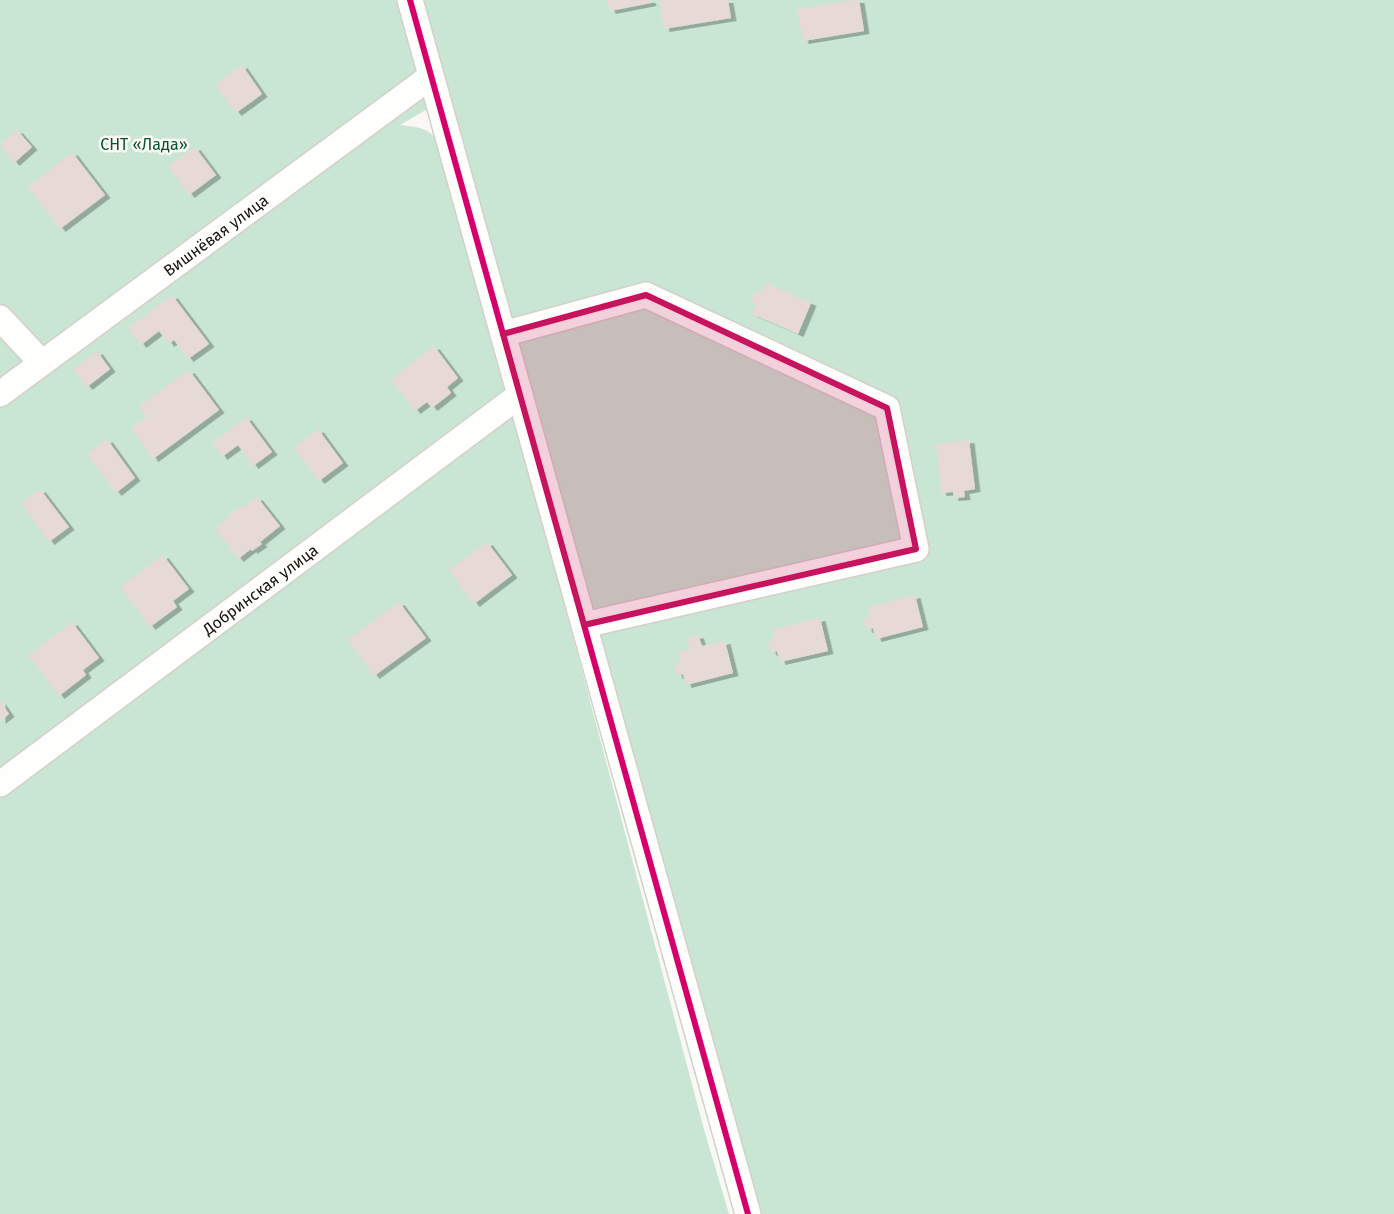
<svg xmlns="http://www.w3.org/2000/svg" width="1394" height="1214" font-family="'Fira Sans',sans-serif">
	<style>
		.green { fill: #c8e6d3 }
		.building { fill: #e7dad4; filter: url(#shadow) }
		.lines { fill: none; stroke-linecap: round; stroke-linejoin: round }
		.street-casing { stroke: #d4d0ca; stroke-width: 28 }
		.street { stroke: #fefefd; stroke-width: 25 }
		.cycleway-casing { stroke: #fef9f0; stroke-width: 9 }
		.cycleway { stroke: #d6006c; stroke-width: 6 }
		.marked { fill: #c2185b; fill-opacity: 0.2; stroke: #c2185b; stroke-width: 4; stroke-linejoin: round }
		.labels { text-anchor: middle; stroke-width: 5; stroke-linejoin: round; paint-order: stroke }
		.park-label { font-size: 16px; fill: #025435; stroke: #fef9f0 }
		.street-label { font-size: 16px; fill: #17130b; stroke: #fef9f0 }
	</style>
	<defs>
		<filter id="shadow"><feDropShadow dx="5.5" dy="3" stdDeviation="0" flood-color="#0004"/></filter>
	</defs>
	<rect width="100%" height="100%" fill="#faf8f4"/>
	<path class="green" d="M0,0H1394V1214H761L450,96L400,125C422,128 427,127 442,145L705,1133L729,1214H0Z"/>
	<g class="building">
		<path d="M607,0H650L651,3L610,11Z"/>
		<path d="M659,0H728L731,18L664,29Z"/>
		<path d="M855,0H859L864,31L803,41L797,9Z"/>
		<path d="M242,65L262,94L236,113L215,85Z"/>
		<path d="M17,130L32,147L14,163L0,145Z"/>
		<path d="M195,147L216,175L189,195L168,166Z"/>
		<path d="M72,152L105,195L60,229L28,187Z"/>
		<path d="M766,283L811,303L798,334L752,314L757,304L751,301L756,290L762,292Z"/>
		<path d="M172,295L209,344L188,359L174,340L169,344L159,331L141,345L128,328Z"/>
		<path d="M434,346L458,378L447,387L451,393L432,408L427,402L415,411L391,379Z"/>
		<path d="M97,351L110,369L87,387L73,369Z"/>
		<path d="M189,370L219,410L153,459L131,428L146,417L139,406Z"/>
		<path d="M246,417L272,452L253,466L238,445L222,457L212,443Z"/>
		<path d="M318,429L343,463L319,481L294,448Z"/>
		<path d="M107,439L135,478L116,493L87,454Z"/>
		<path d="M969,440L975,489L964,491L965,497L953,498V492L941,493L936,444Z"/>
		<path d="M40,489L69,527L49,542L21,503Z"/>
		<path d="M257,497L280,526L260,542L262,544L252,551L251,549L238,559L215,528L231,516L229,515L241,506L242,508Z"/>
		<path d="M487,542L512,575L474,604L449,570Z"/>
		<path d="M163,555L189,589L173,601L177,607L150,627L120,587Z"/>
		<path d="M915,595L923,627L876,639L873,628L867,630L864,619L870,617L868,607Z"/>
		<path d="M399,602L426,638L374,676L348,640Z"/>
		<path d="M820,618L828,651L780,662L777,651L771,653L768,641L774,640L772,629Z"/>
		<path d="M72,622L99,658L83,670L86,675L59,696L28,655Z"/>
		<path d="M698,635L702,646L725,641L733,673L686,685L683,674L677,676L674,664L680,663L678,652L690,649L687,638Z"/>
		<path d="M0,701L9,714L0,721Z"/>
	</g>
	<g class="lines">
		<g class="street-casing">
			<g id="street">
				<path d="M410,0L748,1214"/>
				<path d="M0,318L42,363"/>
				<path d="M503,334L646,295L887,408L916,549L584,625"/>
				<path id="s1" d="M0,394L430,77"/>
				<path id="s2" d="M0,784L520,395"/>
			</g>
		</g>
		<use href="#street" class="street"/>
		<g class="cycleway-casing">
			<g id="cycleway">
				<path d="M410,0L748,1214"/>
				<path d="M503,334L646,295L887,408L916,549L584,625"/>
			</g>
		</g>
		<use href="#cycleway" class="cycleway"/>
	</g>
	<path class="marked" d="M646,295L887,408L916,549L584,625L503,334Z"/>
	<g class="labels">
		<g class="park-label">
			<text x="144" y="150">СНТ «Лада»</text>
		</g>
		<g class="street-label">
			<text dy="6" stroke="none"><textPath href="#s1" startOffset="268">Вишнёвая улица</textPath></text>
			<text dy="6" stroke="none"><textPath href="#s2" startOffset="325">Добринская улица</textPath></text>
		</g>
	</g>
</svg>
